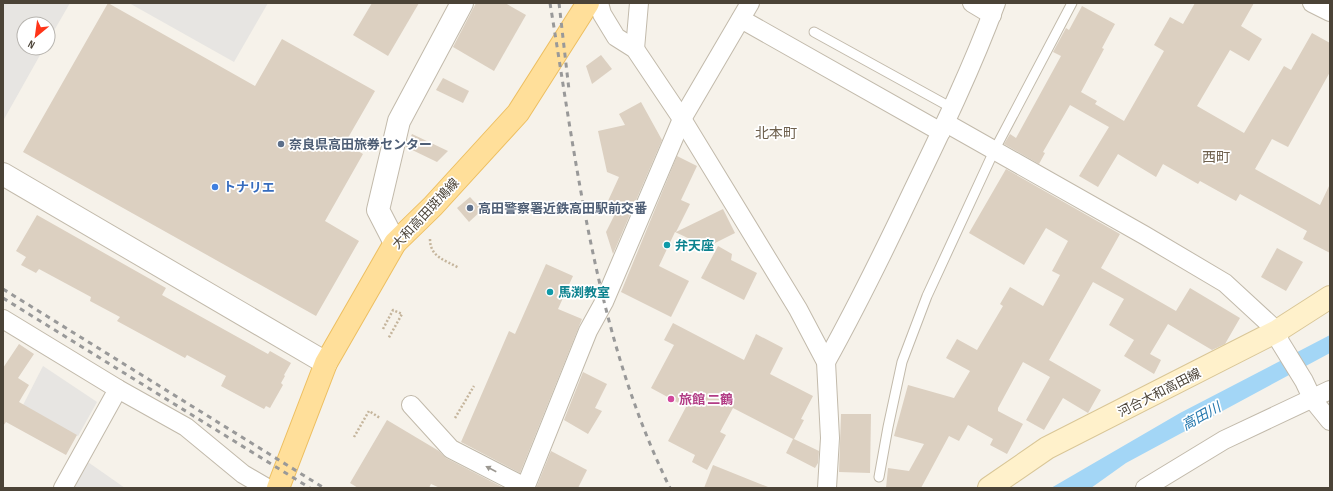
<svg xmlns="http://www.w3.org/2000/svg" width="1333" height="491" font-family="'Sofia Sans Condensed','Noto Sans JP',sans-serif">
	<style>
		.parking { fill: #e7e5e2 }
		.water { fill: #a3d6f6 }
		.building { fill: #dcd0c1 }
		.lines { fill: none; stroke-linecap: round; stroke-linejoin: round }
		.service-casing { stroke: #c2baab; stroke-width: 11 }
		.minor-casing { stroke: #c2baab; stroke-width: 20 }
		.tertiary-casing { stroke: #c2baab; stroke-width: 24 }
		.secondary-casing { stroke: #d9c697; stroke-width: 24 }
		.primary-casing { stroke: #edbf61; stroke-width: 24 }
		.path { stroke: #c5b59c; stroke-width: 2.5; stroke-dasharray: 2 2; stroke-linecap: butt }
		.service { stroke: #fff; stroke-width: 9 }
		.minor { stroke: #fff; stroke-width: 18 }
		.tertiary { stroke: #fff; stroke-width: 22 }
		.secondary { stroke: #fff1cb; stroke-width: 22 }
		.primary { stroke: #ffdf9a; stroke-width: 22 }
		.rail { stroke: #999; stroke-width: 3; stroke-dasharray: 5 5; stroke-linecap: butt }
		.oneway { fill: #9c9891 }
		.service-dot { fill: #5c6f8a; stroke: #fff; stroke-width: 1.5 }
		.shop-dot { fill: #3f7fe0; stroke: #fff; stroke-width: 1.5 }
		.culture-dot { fill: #0f9aa8; stroke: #fff; stroke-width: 1.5 }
		.hotel-dot { fill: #d1479c; stroke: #fff; stroke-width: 1.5 }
		.labels { text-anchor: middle; stroke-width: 3.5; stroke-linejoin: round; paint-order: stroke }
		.service-label { font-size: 13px; font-weight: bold; fill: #4e5e75; stroke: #fff; text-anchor: start }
		.shop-label { font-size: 13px; font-weight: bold; fill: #366cbe; stroke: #fff; text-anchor: start }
		.street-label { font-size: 13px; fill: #4b4337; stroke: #fff }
		.culture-label { font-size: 13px; font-weight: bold; fill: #0d838f; stroke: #fff; text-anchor: start }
		.hotel-label { font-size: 13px; font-weight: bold; fill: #b23c85; stroke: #fff; text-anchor: start }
		.neighbourhood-label { font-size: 14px; fill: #6e604d; stroke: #fff }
		.water-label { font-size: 14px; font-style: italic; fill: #2578ae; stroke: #fff }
	</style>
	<rect width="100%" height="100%" fill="#f6f2ea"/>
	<g class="parking">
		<path d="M3,3H70L48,41V24H24V48H44L3,121Z"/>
		<path d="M129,3H268L234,62Z"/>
		<path d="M43,366L97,402L78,436L22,407Z"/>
		<path d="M85,460L125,488H70Z"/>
	</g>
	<path class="water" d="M1330,335V353L1126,463L1091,488H1051L1180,413Z"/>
	<g class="building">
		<path d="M108,3L255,86L282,39L375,91L345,143L363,154L325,221L359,241L316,316L23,152Z"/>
		<path d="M372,3H419L388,56L353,35Z"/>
		<path d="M476,3H505L526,15L494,71L453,47Z"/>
		<path d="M1195,3H1254L1241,26L1262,39L1249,61L1230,50L1197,106L1244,133L1284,66L1291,70L1312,33L1330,43V72L1288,147L1272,139L1255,169L1320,205L1330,184V253L1303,239L1307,231L1240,194L1236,201L1200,181L1198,184L1163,164L1156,177L1118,154L1098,187L1079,176L1109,127L1070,105L1043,152L1045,153L1039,164L1004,144L1010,134L1016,138L1061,56L1053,52L1066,28L1069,30L1082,6L1115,24L1102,48L1104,49L1081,92L1097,101L1095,104L1124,121L1164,51L1154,45L1170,17L1183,24Z"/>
		<path d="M601,55L612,69L592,84L586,66Z"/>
		<path d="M443,78L469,91L463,103L436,90Z"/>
		<path d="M641,102L662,140L613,254L606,232L619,206L608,201L619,177L607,172L598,131L625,125L619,114Z"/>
		<path d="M412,134L448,151L437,162L406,147Z"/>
		<path d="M677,156L697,166L681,200L690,204L676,232L723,209L735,233L707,247L675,232L659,266L689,281L671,317L621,292Z"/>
		<path d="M1006,169L1120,234L1101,268L1176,311L1190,288L1240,318L1225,344L1212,350L1168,324L1150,354L1161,360L1154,374L1124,356L1134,340L1109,325L1124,299L1093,282L1049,360L1101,390L1088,413L1063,398L1044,430L1026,420L1050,377L1023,362L998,408V411L1023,424L1007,454L990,445L993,439L968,425L959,441L949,436L921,488H886L888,468L909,471L924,444L894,436L908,385L954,398L970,371L946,358L957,339L977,350L1003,306L1000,304L1010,287L1043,306L1060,275L1052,271L1068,241L1046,228L1024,265L969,233Z"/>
		<path d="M470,197L482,210L469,222L457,208Z"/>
		<path d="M37,215L166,288L162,295L268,354L270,351L291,363L284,375L285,376L281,383L283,385L270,408L266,406L264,409L221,386L226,376L187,355L185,358L117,321L120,317L90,301L91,297L39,269L36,273L21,265L26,257L16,251Z"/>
		<path d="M718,246L732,254L731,260L757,273L744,300L701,278Z"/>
		<path d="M1277,248L1303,262L1286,291L1261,277Z"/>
		<path d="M546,264L573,276L558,309L582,319L520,473L461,442L509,331L515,334Z"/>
		<path d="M673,323L744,360L756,334L783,348L770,374L813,396L801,419L804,420L794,439L819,451L818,463L815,468L786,453L793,439L733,408L720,432L726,435L707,470L692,462L695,455L668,441L686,407L651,388L674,345L664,340Z"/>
		<path d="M19,344L34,354L18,378L29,385L19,402L77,435L66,455L6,422L3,426V368Z"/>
		<path d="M583,372L607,384L595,408L602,411L588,434L564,420Z"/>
		<path d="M841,414H871L870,473L839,472Z"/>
		<path d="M387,420L439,451L446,458L504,488H440L431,484L429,488H358L350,483Z"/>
		<path d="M551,451L587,470L578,488H536Z"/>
		<path d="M713,465L768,487V488H704Z"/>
	</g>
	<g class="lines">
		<g class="service-casing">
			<g id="service">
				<path d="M814,32L952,108"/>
				<path d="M879,477L888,427L902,362L927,296L994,151L1072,3"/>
			</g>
		</g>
		<g class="minor-casing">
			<g id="minor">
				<path d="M599,3L602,14L616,37L635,49L682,119L798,309L826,362L830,438L827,488"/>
				<path d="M972,3L992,15"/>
				<path d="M1312,3L1330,12"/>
				<path d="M741,19L941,132"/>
				<path d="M635,49L639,3"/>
				<path d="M946,123L1144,235L1225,283L1277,331L1280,342L1304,381L1313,400L1330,421"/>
				<path d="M3,319L118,389L186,427L243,474L267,488"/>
				<path d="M826,362C857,306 885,249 912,192C942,130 972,68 996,3"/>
				<path d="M411,405L451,449L525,487"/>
				<path d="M63,488L118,389"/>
				<path d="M525,488L588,331L604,302L682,119L750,3"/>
				<path d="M1145,488L1224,440L1330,390"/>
			</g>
		</g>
		<g class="tertiary-casing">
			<g id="tertiary">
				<path d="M3,174L326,363"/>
				<path d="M395,243L378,210L399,121L462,3"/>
			</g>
		</g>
		<g class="secondary-casing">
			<path id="secondary" d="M989,488L1047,448L1277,331L1330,297"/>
		</g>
		<g class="primary-casing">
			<path id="primary" d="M278,488L326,363L395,243L433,206L518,113L588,3"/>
		</g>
		<g class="path">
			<path d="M430,239C430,257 445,260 459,268"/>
			<path d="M383,329L393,310L402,314L388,339"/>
			<path d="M455,418L474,386"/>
			<path d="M354,437L369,411L380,418"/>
		</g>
		<use href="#service" class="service"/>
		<use href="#minor" class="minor"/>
		<use href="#tertiary" class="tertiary"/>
		<use href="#secondary" class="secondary"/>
		<use href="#primary" class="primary"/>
		<g class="rail">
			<path d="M550,3C577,166 596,338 670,488"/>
			<path d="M559,3L569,90"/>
			<path d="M3,289L324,488"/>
			<path d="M3,298L310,488"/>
		</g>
	</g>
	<defs><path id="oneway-solid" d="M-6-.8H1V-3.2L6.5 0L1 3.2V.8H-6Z"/></defs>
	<use class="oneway" href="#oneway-solid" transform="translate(491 469) rotate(-152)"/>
	<g class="service-dot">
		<circle cx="281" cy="144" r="4"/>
		<circle cx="470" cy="208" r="4"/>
	</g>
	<circle class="shop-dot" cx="215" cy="187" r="4"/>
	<g class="culture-dot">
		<circle cx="667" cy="245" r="4"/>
		<circle cx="550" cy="292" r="4"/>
	</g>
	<circle class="hotel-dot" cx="671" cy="399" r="4"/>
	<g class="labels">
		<g class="service-label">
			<text x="289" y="149">奈良県高田旅券センター</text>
			<text x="478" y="213">高田警察署近鉄高田駅前交番</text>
		</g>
		<g class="shop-label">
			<text x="223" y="192">トナリエ</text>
		</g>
		<g class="street-label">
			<text transform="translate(425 213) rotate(-47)" y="5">大和高田斑鳩線</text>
			<text transform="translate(1159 392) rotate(-27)" y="5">河合大和高田線</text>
		</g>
		<g class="culture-label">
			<text x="675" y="250">弁天座</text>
			<text x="558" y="297">馬渕教室</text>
		</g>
		<g class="hotel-label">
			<text x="679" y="404">旅館 二鶴</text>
		</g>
		<g class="neighbourhood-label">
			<text x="776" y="138">北本町</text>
			<text x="1216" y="162">西町</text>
		</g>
		<g class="water-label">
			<text transform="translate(1201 416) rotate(-29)" y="5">高田川</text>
		</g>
	</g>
	<rect width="1333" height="491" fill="none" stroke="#4b4337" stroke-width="8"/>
	<g transform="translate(36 36) rotate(209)"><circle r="19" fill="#ffffff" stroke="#b7b4af"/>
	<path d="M0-3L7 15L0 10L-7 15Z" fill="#ff3418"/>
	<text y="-6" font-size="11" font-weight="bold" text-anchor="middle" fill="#4b4337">N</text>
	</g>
</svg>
